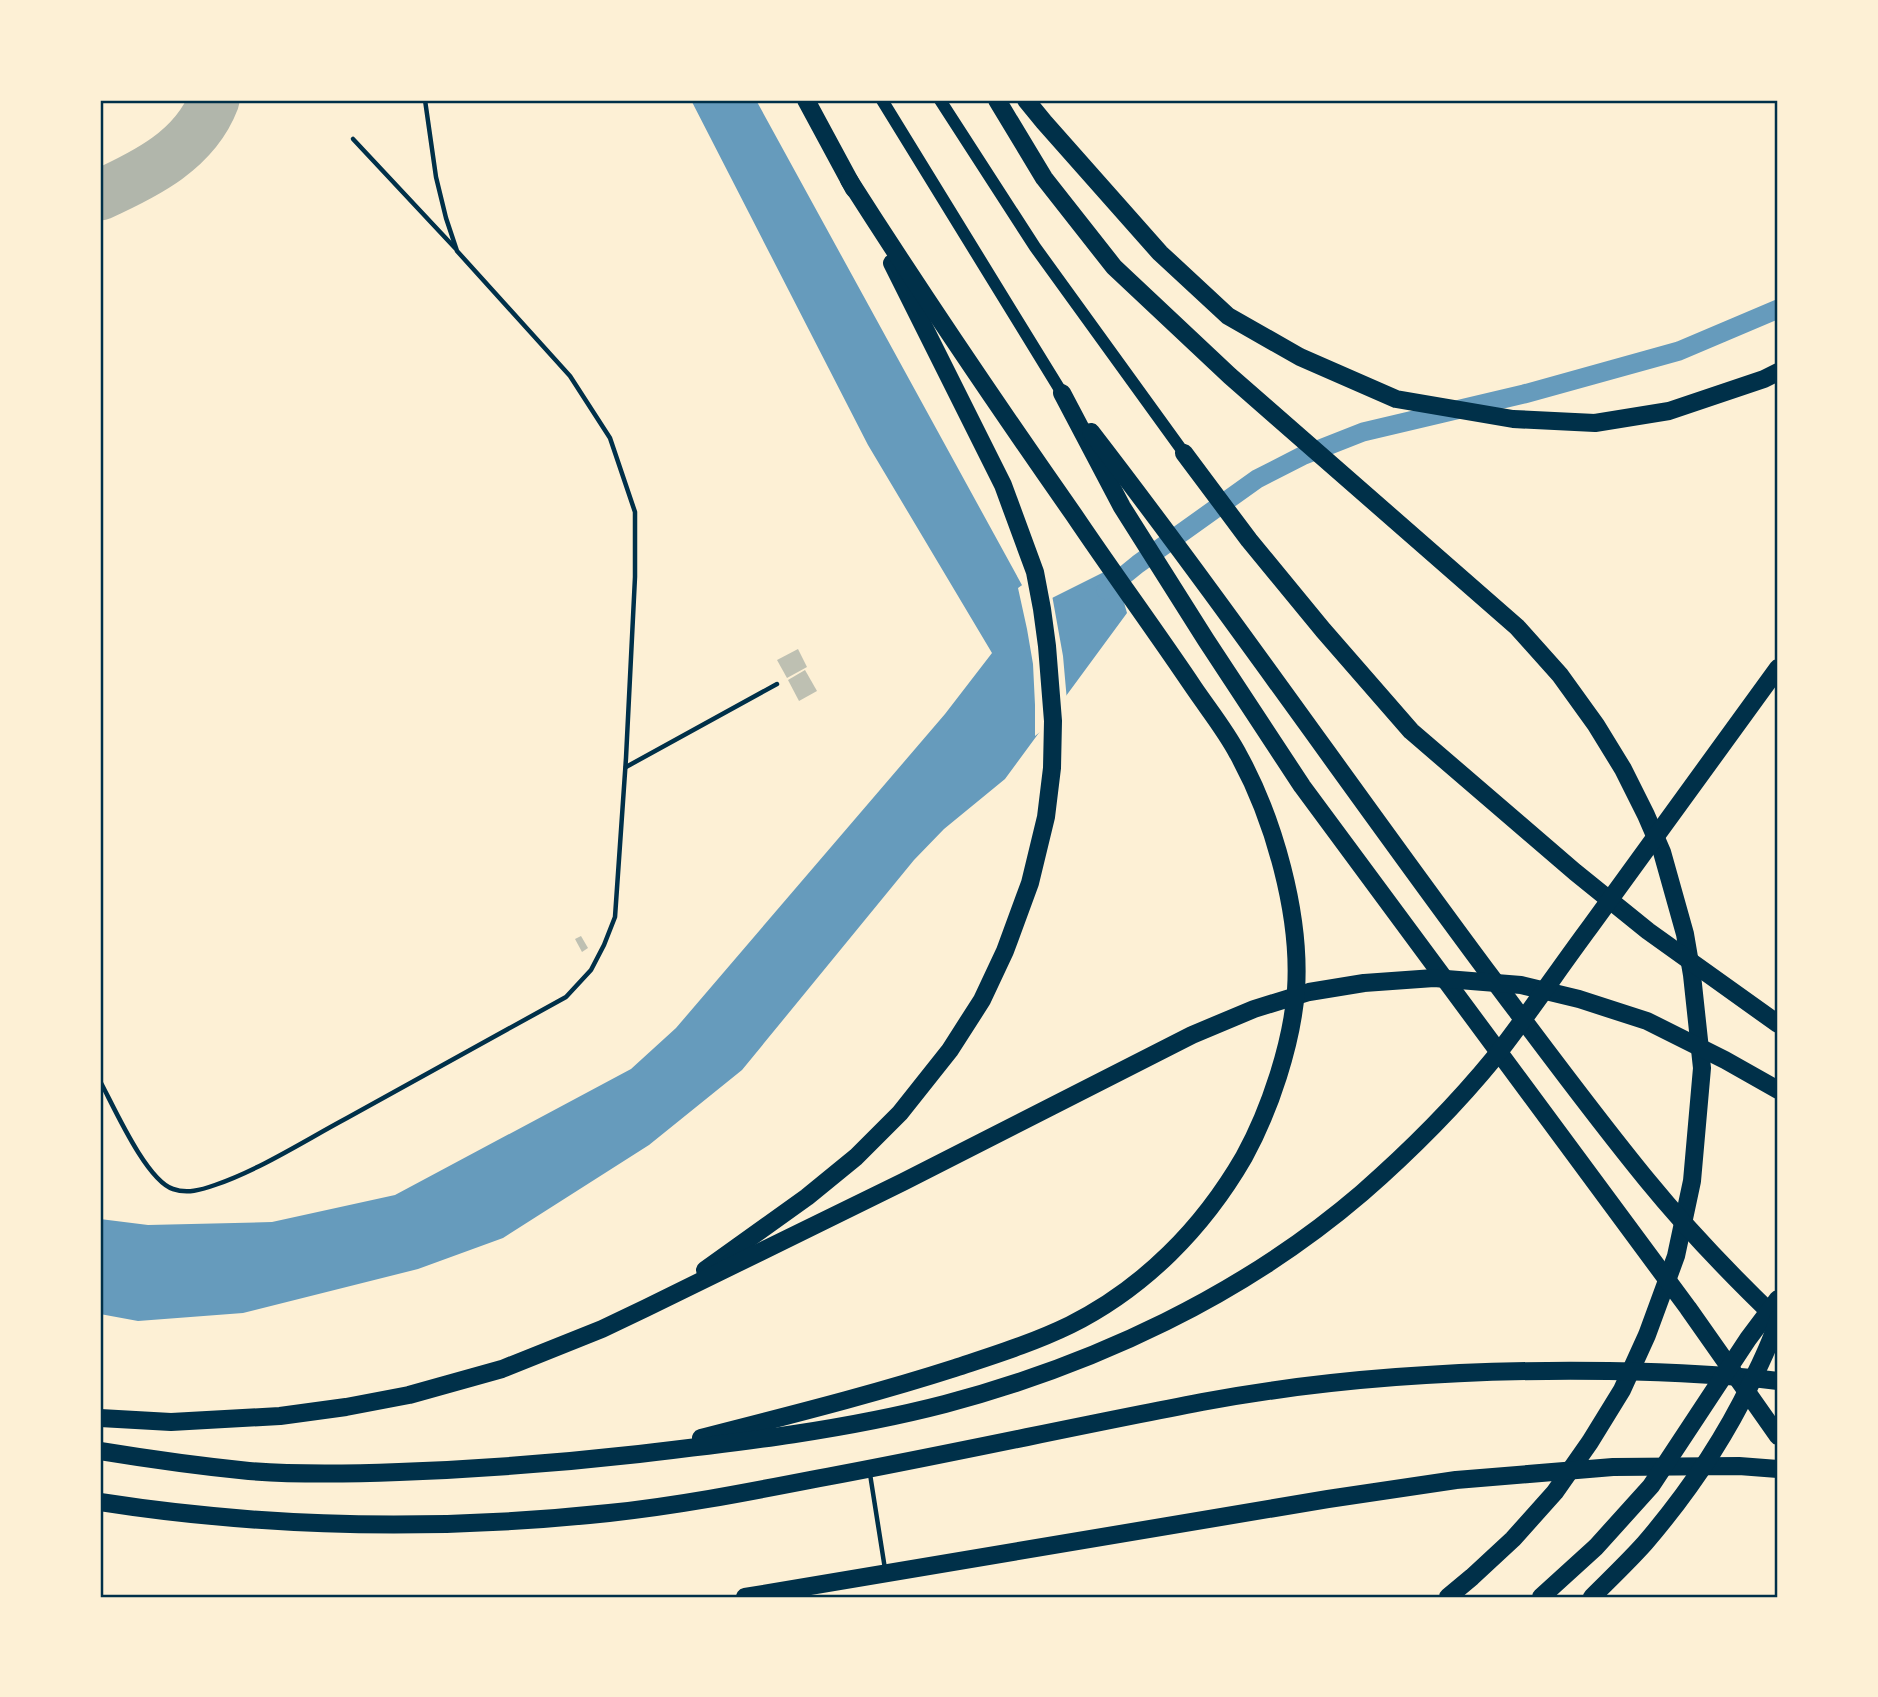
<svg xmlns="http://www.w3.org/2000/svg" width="1878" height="1697" font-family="'PT Serif',serif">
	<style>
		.water { fill: #669bbc }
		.pier { fill: #fdf0d5 }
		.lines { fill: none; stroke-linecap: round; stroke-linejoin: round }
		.canal { stroke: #669bbc; stroke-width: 19 }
		.taxiway { stroke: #b1b6ab; stroke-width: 51 }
		.building { fill: #bec0b2 }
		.service { stroke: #003049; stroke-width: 4.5 }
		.tertiary { stroke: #003049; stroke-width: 12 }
		.motorway { stroke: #003049; stroke-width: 18 }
		.neatline { fill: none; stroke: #003049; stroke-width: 2.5 }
	</style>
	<rect width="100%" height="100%" fill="#fdf0d5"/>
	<path class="water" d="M691,100H756L1034,607L1114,567L1127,613L1005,779L944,829L914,860L742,1070L649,1145L503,1238L418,1269L243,1313L138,1321L100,1314V1219L148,1225L272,1222L395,1195L631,1069L676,1028L945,714L992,653L868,445Z"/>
	<path class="pier" d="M1025,583L1036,603L1052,595L1063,656L1067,701L1049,725L1035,736V705L1033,664L1027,629L1018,588Z"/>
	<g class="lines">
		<path class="canal" d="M1106,590L1138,564L1257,479L1302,456L1363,432L1524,394L1679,351L1778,309"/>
		<path class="taxiway" d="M100,195C146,174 195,150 214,100"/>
	</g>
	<g class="building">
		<path d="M798,649L807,667L787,678L777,660Z"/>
		<path d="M805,670L817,691L799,701L788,680Z"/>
		<path d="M581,936L588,948L582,952L575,939Z"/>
	</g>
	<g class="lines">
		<g class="service">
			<path d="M353,139L455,248"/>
			<path d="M626,767L777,684"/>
			<path d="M100,1081C114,1107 146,1180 173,1189C187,1194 201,1190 215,1185C261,1169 304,1141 347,1118C420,1077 493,1037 566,997L591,970L604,945L615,917L626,758L635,577V512L610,438L570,376L457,251L446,218L436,177L425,100"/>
			<path d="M870,1474L885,1569"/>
		</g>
		<g class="tertiary">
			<path d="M882,100L1062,393"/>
			<path d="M940,100L1035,247L1184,453"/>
		</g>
		<g class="motorway">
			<path d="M806,100L854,189"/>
			<path d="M997,100L1044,178L1114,267L1230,376L1517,627L1560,675L1596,725L1623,769L1646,815L1662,852L1685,934L1692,975L1702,1068L1692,1181L1676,1256L1647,1335L1622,1390L1590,1442L1555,1492L1513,1539L1472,1577L1448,1597"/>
			<path d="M1026,100L1044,122L1160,253L1228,316L1300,357L1396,399L1513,419L1595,423L1669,411L1764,379L1778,372"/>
			<path d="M1062,393L1122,507L1206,640L1302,786L1688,1308L1778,1436"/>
			<path d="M1091,432C1229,611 1357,797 1492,978C1543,1046 1593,1114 1647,1180C1687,1229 1732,1276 1778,1320"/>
			<path d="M1184,453L1249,540L1323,630L1411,731L1575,872L1648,931L1778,1024"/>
			<path d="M705,1270L807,1197L856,1157L900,1113L950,1050L982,1000L1005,951L1030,883L1046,817L1052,768L1053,721L1047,646L1042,609L1035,572L1003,485L892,263"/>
			<path d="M100,1418L171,1422L280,1416L346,1407L409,1395L502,1369L602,1329L646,1308L903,1182L1192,1035L1254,1009L1309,992L1364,983L1434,978L1521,985L1579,999L1647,1021L1725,1060L1778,1090"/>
			<path d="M701,1438C786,1416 871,1395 955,1368C994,1355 1033,1343 1070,1325C1144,1288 1203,1228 1244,1157C1270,1110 1292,1043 1296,990C1301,915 1274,819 1238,754C1226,731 1209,710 1194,688C1155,630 1113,573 1074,515C997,405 921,293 849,180"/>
			<path d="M100,1451C149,1459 199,1466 249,1471C299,1475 349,1474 399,1472C479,1469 559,1463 639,1454C742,1442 845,1430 945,1404C1096,1364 1243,1295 1362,1193C1410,1151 1455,1106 1495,1057C1528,1015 1558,970 1590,927C1653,841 1715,754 1778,668"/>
			<path d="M100,1502C267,1528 440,1531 609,1513C676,1506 743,1493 810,1480C941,1456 1071,1427 1202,1402C1336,1377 1473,1369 1609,1371C1665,1372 1722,1374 1778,1381"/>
			<path d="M745,1597L1328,1499L1456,1480L1613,1467L1739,1466L1778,1469"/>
			<path d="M1541,1597L1596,1547L1651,1486L1748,1339L1778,1299"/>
			<path d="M1592,1597C1610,1579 1628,1562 1645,1543C1687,1494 1723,1441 1751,1383C1761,1362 1772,1341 1778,1319"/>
		</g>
	</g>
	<rect width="1878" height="1697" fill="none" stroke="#fdf0d5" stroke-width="203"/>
	<rect x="102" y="102" width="1674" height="1494" class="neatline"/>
</svg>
